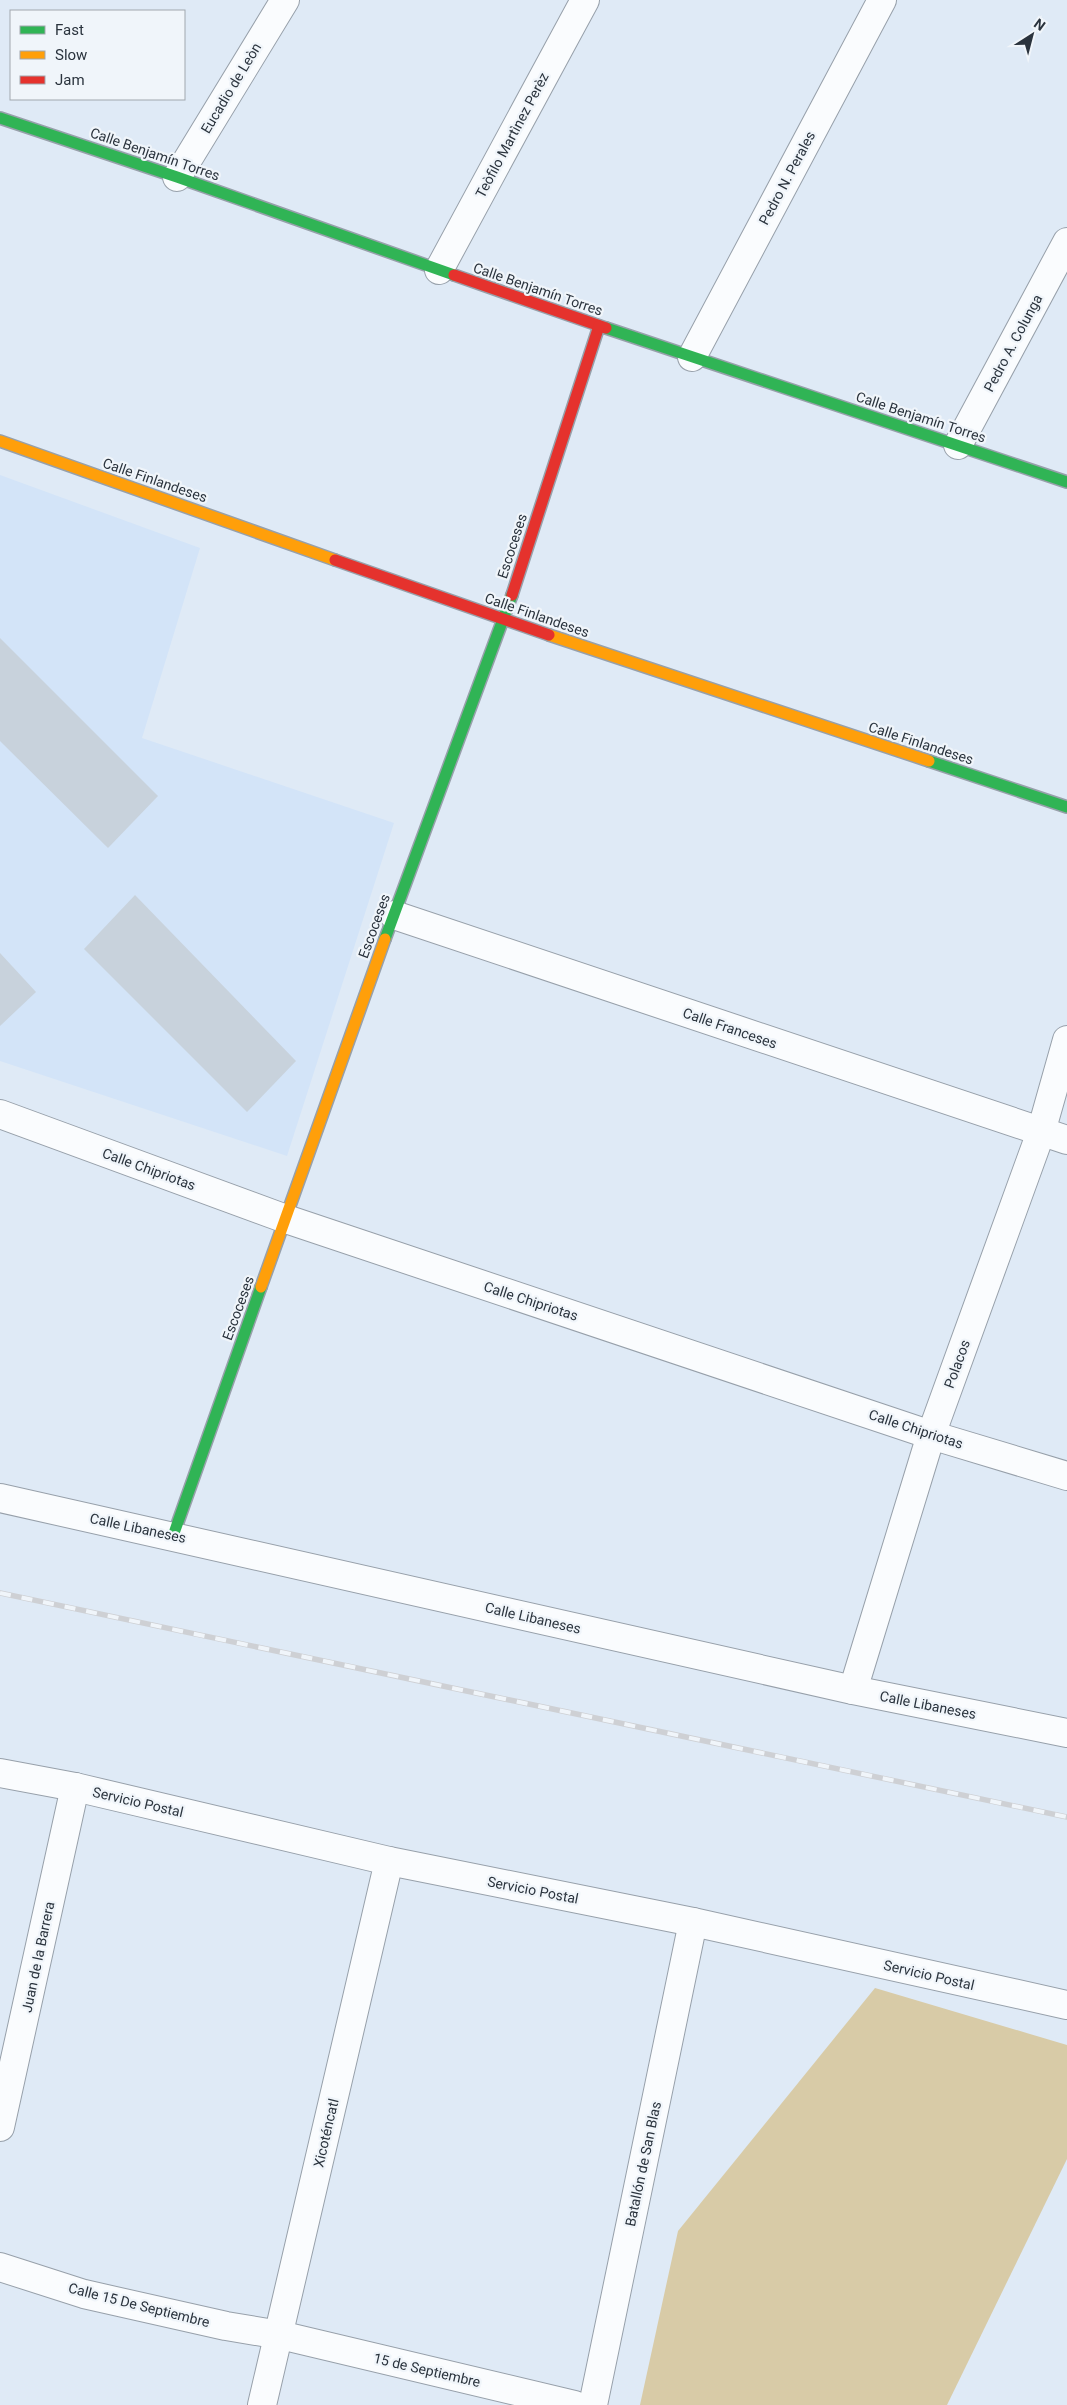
<svg xmlns="http://www.w3.org/2000/svg" width="1067" height="2405" font-family="Roboto,sans-serif">
	<style>
		.built { fill: #d3e4f8 }
		.green { fill: #d8cba7 }
		.building { fill: #c8d2dc }
		.lines { fill: none; stroke-linecap: round; stroke-linejoin: round }
		.street-casing { stroke: #97a0aa; stroke-width: 30 }
		.fast-casing { stroke: #97a0aa; stroke-width: 14 }
		.slow-casing { stroke: #97a0aa; stroke-width: 14 }
		.jam-casing { stroke: #97a0aa; stroke-width: 14 }
		.street { stroke: #fafcfe; stroke-width: 28 }
		.fast { stroke: #30b455; stroke-width: 11 }
		.slow { stroke: #ff9f0a; stroke-width: 11 }
		.jam { stroke: #e5322d; stroke-width: 11 }
		.rail-casing { stroke: #ced0d4; stroke-width: 5.5 }
		.rail { stroke: #f0f5fa; stroke-width: 4; stroke-dasharray: 11; stroke-linecap: butt }
		.labels { text-anchor: middle; stroke-width: 4.5; stroke-linejoin: round; paint-order: stroke }
		.street-label { font-size: 14px; fill: #2a333d; stroke: #f0f5fa }
	</style>
	<rect width="100%" height="100%" fill="#dfeaf6"/>
	<path class="built" d="M0,475L200,548L142,738L394,823L287,1156L0,1061Z"/>
	<path class="green" d="M875,1988L1067,2045V2159L947,2405H640L678,2231Z"/>
	<g class="building">
		<path d="M0,638L158,796L108,848L0,741Z"/>
		<path d="M135,895L296,1061L247,1112L84,949Z"/>
		<path d="M0,953L36,992L0,1026Z"/>
	</g>
	<g class="lines">
		<g class="street-casing">
			<g id="street">
				<path d="M177,177L285,0"/>
				<path d="M439,270L585,0"/>
				<path d="M692,357L882,0"/>
				<path d="M958,445L1067,242"/>
				<path d="M394,915L1067,1140"/>
				<path d="M0,1114L286,1219L931,1435L1067,1476"/>
				<path d="M0,1498L853,1690L1067,1733"/>
				<path d="M853,1690L931,1435L1041,1132L1067,1040"/>
				<path d="M0,1773L75,1787L389,1861L693,1922L1067,2005"/>
				<path d="M0,2127L75,1787"/>
				<path d="M0,2267L84,2294L226,2326L280,2335L575,2405"/>
				<path d="M262,2405L389,1861"/>
				<path d="M593,2405L693,1922"/>
			</g>
		</g>
		<g class="fast-casing">
			<g id="fast">
				<path d="M0,118L177,177L454,275"/>
				<path d="M606,328L1067,482"/>
				<path d="M929,761L1067,807"/>
				<path d="M385,939L512,595"/>
				<path d="M173,1536L261,1287"/>
			</g>
		</g>
		<g class="slow-casing">
			<g id="slow">
				<path d="M0,441L335,560"/>
				<path d="M549,635L929,761"/>
				<path d="M261,1287L385,939"/>
			</g>
		</g>
		<g class="jam-casing">
			<g id="jam">
				<path d="M454,275L606,328"/>
				<path d="M335,560L549,635"/>
				<path d="M512,595L599,326"/>
			</g>
		</g>
		<use href="#street" class="street"/>
		<use href="#fast" class="fast"/>
		<use href="#slow" class="slow"/>
		<use href="#jam" class="jam"/>
		<g class="rail-casing">
			<path id="rail" d="M0,1593L1067,1817"/>
		</g>
		<use href="#rail" class="rail"/>
	</g>
	<g class="labels">
		<g class="street-label">
			<text transform="translate(231 88) rotate(-59)" y="5">Eucadio de Leòn</text>
			<text transform="translate(512 135) rotate(-62)" y="5">Teòfilo Martìnez Perèz</text>
			<text transform="translate(155 154) rotate(19)" y="5">Calle Benjamín Torres</text>
			<text transform="translate(787 178) rotate(-62)" y="5">Pedro N. Perales</text>
			<text transform="translate(538 289) rotate(19)" y="5">Calle Benjamín Torres</text>
			<text transform="translate(1013 343) rotate(-62)" y="5">Pedro A. Colunga</text>
			<text transform="translate(921 417) rotate(18)" y="5">Calle Benjamín Torres</text>
			<text transform="translate(155 480) rotate(19)" y="5">Calle Finlandeses</text>
			<text transform="translate(512 546) rotate(-72)" y="5">Escoceses</text>
			<text transform="translate(537 615) rotate(19)" y="5">Calle Finlandeses</text>
			<text transform="translate(921 743) rotate(18)" y="5">Calle Finlandeses</text>
			<text transform="translate(374 926) rotate(-70)" y="5">Escoceses</text>
			<text transform="translate(730 1028) rotate(19)" y="5">Calle Franceses</text>
			<text transform="translate(149 1169) rotate(20)" y="5">Calle Chipriotas</text>
			<text transform="translate(531 1301) rotate(18)" y="5">Calle Chipriotas</text>
			<text transform="translate(238 1308) rotate(-70)" y="5">Escoceses</text>
			<text transform="translate(957 1364) rotate(-70)" y="5">Polacos</text>
			<text transform="translate(916 1429) rotate(18)" y="5">Calle Chipriotas</text>
			<text transform="translate(138 1528) rotate(12)" y="5">Calle Libaneses</text>
			<text transform="translate(533 1618) rotate(13)" y="5">Calle Libaneses</text>
			<text transform="translate(928 1705) rotate(11)" y="5">Calle Libaneses</text>
			<text transform="translate(138 1802) rotate(13)" y="5">Servicio Postal</text>
			<text transform="translate(533 1890) rotate(11)" y="5">Servicio Postal</text>
			<text transform="translate(38 1957) rotate(-78)" y="5">Juan de la Barrera</text>
			<text transform="translate(929 1975) rotate(13)" y="5">Servicio Postal</text>
			<text transform="translate(326 2133) rotate(-77)" y="5">Xicoténcatl</text>
			<text transform="translate(643 2164) rotate(-78)" y="5">Batallón de San Blas</text>
			<text transform="translate(139 2305) rotate(14)" y="5">Calle 15 De Septiembre</text>
			<text transform="translate(427 2370) rotate(13)" y="5">15 de Septiembre</text>
		</g>
	</g>
	<rect x="10" y="10" width="175" height="90" fill="#f0f5fa" stroke="#a1a7ae"/>
	<rect x="20" y="26" width="25" height="8" fill="#30b455" stroke="#a1a7ae"/>
	<text x="55" y="35" font-size="15" fill="#2a333d">Fast</text>
	<rect x="20" y="51" width="25" height="8" fill="#ff9f0a" stroke="#a1a7ae"/>
	<text x="55" y="60" font-size="15" fill="#2a333d">Slow</text>
	<rect x="20" y="76" width="25" height="8" fill="#e5322d" stroke="#a1a7ae"/>
	<text x="55" y="85" font-size="15" fill="#2a333d">Jam</text>
	<g transform="translate(1032 35) rotate(36)" stroke="#f0f5fa" stroke-width="4" paint-order="stroke">
	<path d="M0-4L9 19L0 12L-9 19Z" fill="#2a333d"/>
	<text y="-8" font-size="14" font-weight="bold" text-anchor="middle" fill="#2a333d">N</text>
	</g>
</svg>
